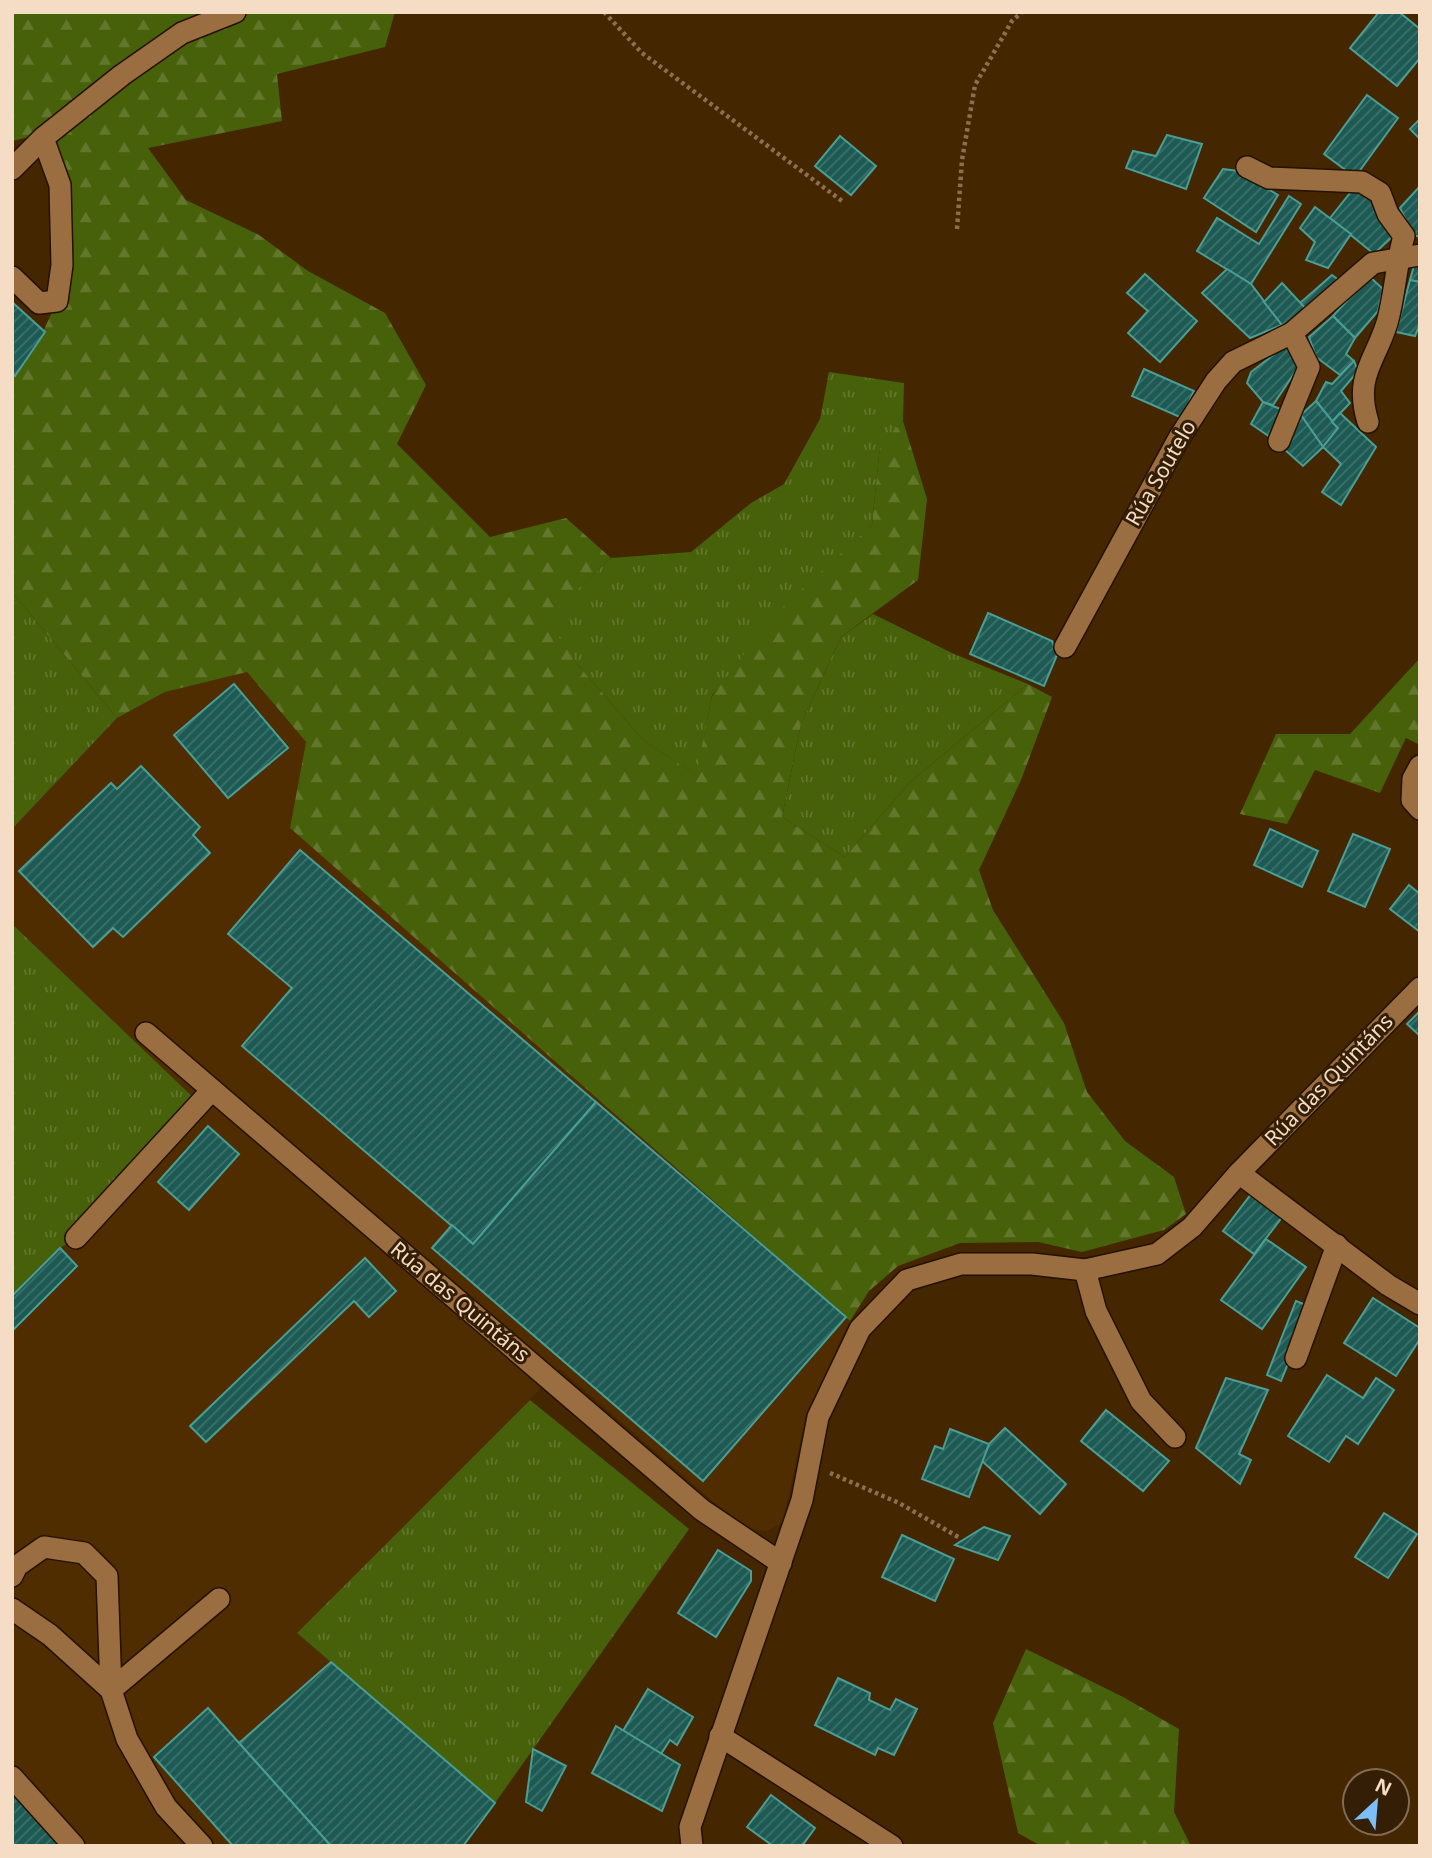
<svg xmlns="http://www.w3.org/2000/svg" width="1432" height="1858" font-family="'Noto Sans',sans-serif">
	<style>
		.built { fill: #4f2d00 }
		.grass { fill: url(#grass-tufts) }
		.forest { fill: url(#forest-firs) }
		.building { fill: url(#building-hatch); stroke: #4a9e94; stroke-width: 2 }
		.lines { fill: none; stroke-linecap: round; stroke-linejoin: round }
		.minor-casing { stroke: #251100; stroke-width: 24 }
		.path { stroke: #8b6f4f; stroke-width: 4.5; stroke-dasharray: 3.5 3.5; stroke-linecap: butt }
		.minor { stroke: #9a6e41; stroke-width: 21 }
		.labels { text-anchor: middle; stroke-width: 6; stroke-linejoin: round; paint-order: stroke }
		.street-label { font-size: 21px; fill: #f5dcc5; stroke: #341f06 }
	</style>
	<defs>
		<pattern id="grass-tufts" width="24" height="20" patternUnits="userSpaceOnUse" patternTransform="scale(1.75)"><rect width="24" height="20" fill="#47600a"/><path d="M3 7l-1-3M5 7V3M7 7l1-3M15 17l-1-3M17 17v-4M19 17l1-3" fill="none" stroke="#62762c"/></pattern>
		<pattern id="forest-firs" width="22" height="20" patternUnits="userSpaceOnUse" patternTransform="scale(1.75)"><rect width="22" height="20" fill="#47600a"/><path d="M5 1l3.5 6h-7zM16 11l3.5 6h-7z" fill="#62762c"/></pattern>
		<pattern id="building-hatch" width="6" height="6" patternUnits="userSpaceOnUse" patternTransform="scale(1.75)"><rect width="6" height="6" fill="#1d5a54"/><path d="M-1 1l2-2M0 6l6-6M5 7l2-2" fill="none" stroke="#3e716b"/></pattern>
	</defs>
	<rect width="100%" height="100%" fill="#442601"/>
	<path class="built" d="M247,672L306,742L290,828L850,1321L806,1415L783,1522L767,1531L749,1529L711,1500L560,1369L297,1633L495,1803L463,1846H12V1296L60,1248L76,1238L198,1102L12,924V829L117,718L165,692Z"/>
	<g class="grass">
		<path d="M829,372L904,383L903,421L880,446L872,525L712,695L697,776L643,740L579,666L545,619L611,558L691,552L751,503L784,484L820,419Z"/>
		<path d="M12,592L117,718L12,829Z"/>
		<path d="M873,614L954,654L1028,684L910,782L845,857L782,817L801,724L841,637Z"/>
		<path d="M12,924L198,1102L76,1238L60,1248L12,1296Z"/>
		<path d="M530,1400L689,1529L495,1803L297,1633Z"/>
	</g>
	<g class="forest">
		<path d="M12,12H395L385,47L277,74L282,121L148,148L186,200L259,235L308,271L385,313L426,385L397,444L490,537L566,518L611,558L546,619L579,666L643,740L696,775L712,696L773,616L872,525L880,445L903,421L927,499L918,580L841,637L801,724L782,817L845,857L910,782L1028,684L1052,697L1021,780L979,870L993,910L1064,1023L1087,1092L1125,1141L1174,1177L1186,1214L1164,1230L1082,1252L1038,1242L960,1243L898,1266L869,1291L850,1321L290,828L306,742L247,672L165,692L117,718L12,592V380L38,343L57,301L60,185L38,135L12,141Z"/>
		<path d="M1420,658V745L1406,738L1380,793L1315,770L1287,824L1240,814L1276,734H1350Z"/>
		<path d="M1026,1649L1123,1697L1179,1729L1174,1812L1191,1846H1041L1018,1833L993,1723Z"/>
	</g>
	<g class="building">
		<path d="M1379,12H1399L1420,29V58L1397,86L1350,48Z"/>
		<path d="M1367,95L1398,118L1355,177L1324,154Z"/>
		<path d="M1420,119V139L1410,129Z"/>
		<path d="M1167,135L1202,144L1186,189L1126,168L1133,151L1156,156Z"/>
		<path d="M840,136L876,166L851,195L815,166Z"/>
		<path d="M1223,169L1239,171L1278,195L1256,232L1204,198Z"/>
		<path d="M1420,186V237L1413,235L1400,208Z"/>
		<path d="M1354,188L1379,204L1394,235L1374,254L1330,218Z"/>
		<path d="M1289,196L1301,204L1251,284L1197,251L1217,218L1259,244Z"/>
		<path d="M1315,207L1351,234L1328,268L1306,260L1315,242L1300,228Z"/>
		<path d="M1420,261V282L1410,280L1415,262Z"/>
		<path d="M1227,269L1251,284L1282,325L1250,338L1202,293Z"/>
		<path d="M1145,274L1197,321L1160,362L1128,333L1148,311L1127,293Z"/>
		<path d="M1332,275L1344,284L1307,310L1300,303Z"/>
		<path d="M1369,276L1383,289L1378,311L1355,338L1333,316Z"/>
		<path d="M1410,280L1420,282V324L1415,336L1396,332Z"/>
		<path d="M1282,283L1307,310L1294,323L1282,325L1264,302Z"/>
		<path d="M12,302L45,332L15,376L12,373Z"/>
		<path d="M1333,316L1355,338L1346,354L1354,361L1340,375L1316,357L1309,337Z"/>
		<path d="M1285,346L1301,363L1273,405L1263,402L1247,383L1251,372Z"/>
		<path d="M1354,361L1358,371L1341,391L1350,403L1332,422L1316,401L1326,382L1332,384Z"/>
		<path d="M1144,369L1194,391L1182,418L1132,396Z"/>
		<path d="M1316,401L1338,428L1323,447L1301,415Z"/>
		<path d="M1263,402L1283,410L1270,437L1251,424Z"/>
		<path d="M1340,413L1376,447L1341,505L1322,492L1341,464L1323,447L1338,428L1332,422Z"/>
		<path d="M1301,415L1323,447L1303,466L1284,449Z"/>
		<path d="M988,613L1052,641L1057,655L1044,686L970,654Z"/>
		<path d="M234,684L288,748L228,798L174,735Z"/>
		<path d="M141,766L200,827L193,835L210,853L123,937L113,928L93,947L19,871L111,783L117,789Z"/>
		<path d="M1270,829L1318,851L1302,887L1254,865Z"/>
		<path d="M1353,834L1390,849L1365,907L1328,891Z"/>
		<path d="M300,850L596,1102L473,1244L242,1046L292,988L228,934Z"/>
		<path d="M1409,885L1420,894V932L1390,909Z"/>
		<path d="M1420,1011V1036L1407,1024Z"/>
		<path d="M596,1102L846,1317L703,1481L432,1248L452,1225L473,1244Z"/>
		<path d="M208,1126L239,1154L189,1210L158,1182Z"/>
		<path d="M1252,1193L1283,1216L1254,1254L1223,1231Z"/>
		<path d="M1266,1239L1306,1267L1262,1329L1221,1300Z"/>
		<path d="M60,1248L77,1266L12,1331V1296Z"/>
		<path d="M365,1258L396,1291L369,1317L354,1301L206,1442L190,1426Z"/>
		<path d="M1373,1298L1420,1328V1339L1396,1376L1344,1343Z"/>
		<path d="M1296,1301L1311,1307L1281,1381L1267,1375Z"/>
		<path d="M1327,1375L1363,1398L1376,1378L1394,1390L1358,1444L1346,1436L1329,1462L1288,1436Z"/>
		<path d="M1226,1378L1268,1390L1239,1454L1251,1460L1240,1484L1196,1448Z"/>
		<path d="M1106,1410L1169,1461L1143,1491L1081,1441Z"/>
		<path d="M1005,1428L1066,1484L1040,1514L982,1461L989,1444Z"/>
		<path d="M950,1429L989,1444L969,1497L922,1479L935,1446L943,1449Z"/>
		<path d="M1384,1513L1417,1534L1388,1578L1355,1557Z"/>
		<path d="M984,1527L1010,1536L998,1560L955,1545Z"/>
		<path d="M902,1535L954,1559L935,1601L882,1577Z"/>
		<path d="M718,1550L751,1571V1581L716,1637L678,1613Z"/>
		<path d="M331,1662L495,1803L463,1846H331L239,1743Z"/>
		<path d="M838,1678L870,1693L869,1700L890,1710L896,1699L917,1709L894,1755L878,1748L875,1755L815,1725Z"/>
		<path d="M648,1689L693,1717L677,1745L670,1740L661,1754L623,1731Z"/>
		<path d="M208,1708L239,1743L331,1846H233L154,1757Z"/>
		<path d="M616,1726L680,1765L662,1811L592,1773Z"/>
		<path d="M533,1749L566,1766L542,1811L526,1802Z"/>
		<path d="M12,1789L63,1846H12Z"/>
		<path d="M771,1795L815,1828L802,1846H773L747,1827Z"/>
	</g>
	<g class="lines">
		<g class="minor-casing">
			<g id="minor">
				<path d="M1247,167L1269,178L1362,182L1380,193L1388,214L1404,236C1396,264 1395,295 1387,323C1375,362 1354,376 1368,422"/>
				<path d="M12,169L43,138L122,75L182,33L235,12"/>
				<path d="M12,277L39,303L57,301L62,265L60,185L43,138"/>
				<path d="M1279,441L1309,367L1292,333"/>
				<path d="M1065,647L1179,438L1216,381L1233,362L1292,333L1373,263L1420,255"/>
				<path d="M1420,766L1413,779L1412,800L1420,809"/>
				<path d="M146,1033L702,1510L781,1563"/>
				<path d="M1239,1173L1388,1285L1420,1304"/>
				<path d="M76,1238L212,1090"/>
				<path d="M1085,1270L1096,1311L1141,1401L1175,1437"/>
				<path d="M1296,1358L1337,1245"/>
				<path d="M12,1576L17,1566L44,1547L84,1553L107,1576L111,1690L219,1599"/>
				<path d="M12,1609L50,1635L111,1690L127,1739L166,1807L202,1846"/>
				<path d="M720,1736L892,1846"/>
				<path d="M12,1777L74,1846"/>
				<path d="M692,1846L690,1827L802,1500L818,1417L860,1329L907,1280L961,1264H1032L1085,1270L1157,1254L1192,1227L1239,1173L1420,988"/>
			</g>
		</g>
		<g class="path">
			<path d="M604,12L642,53L842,201"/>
			<path d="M957,229L962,160L975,85L1012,21L1022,12"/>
			<path d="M830,1473L899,1503L960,1538"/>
		</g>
		<use href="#minor" class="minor"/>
	</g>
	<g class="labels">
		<g class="street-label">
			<text transform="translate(1161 473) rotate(-60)" y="7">Rúa Soutelo</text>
			<text transform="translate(1329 1080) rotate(-46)" y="7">Rúa das Quintáns</text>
			<text transform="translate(460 1302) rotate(40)" y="7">Rúa das Quintáns</text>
		</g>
	</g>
	<rect width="1432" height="1858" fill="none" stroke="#f5dcc5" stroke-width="28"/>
	<g transform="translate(1376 1802) rotate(26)"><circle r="33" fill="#341f06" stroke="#816b52" stroke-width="2"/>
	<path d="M0-5L12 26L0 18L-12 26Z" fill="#7bbef8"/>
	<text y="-10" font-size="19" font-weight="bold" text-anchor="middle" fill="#f5dcc5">N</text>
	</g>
</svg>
